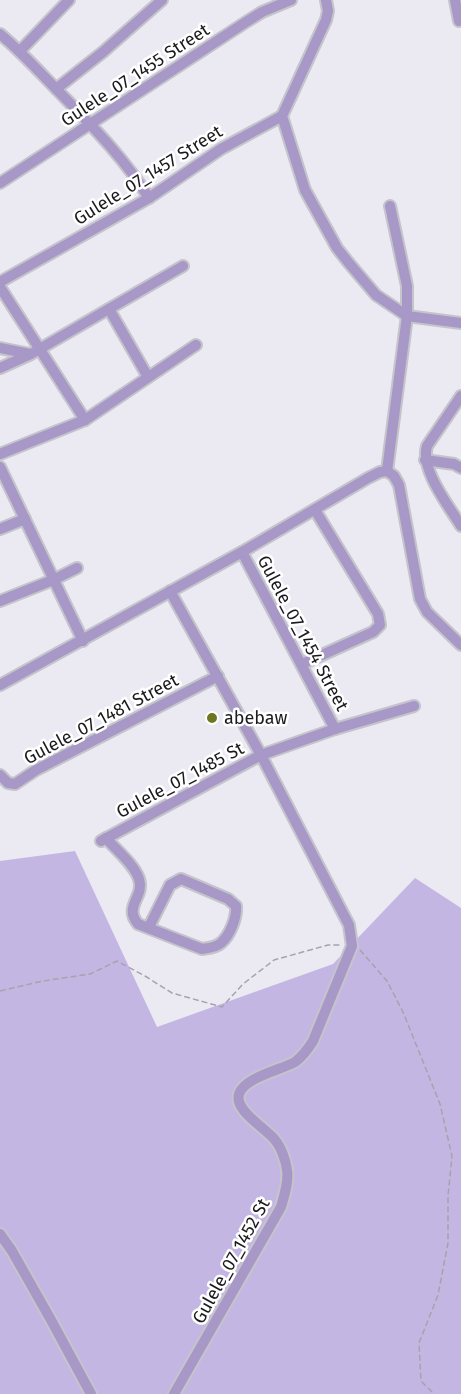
<svg xmlns="http://www.w3.org/2000/svg" width="461" height="1394" font-family="'Fira Sans',sans-serif">
	<style>
		.green { fill: #c4b6e3 }
		.lines { fill: none; stroke-linecap: round; stroke-linejoin: round }
		.minor-casing { stroke: #c5c4cb; stroke-width: 14 }
		.path { stroke: #a5a4ab; stroke-width: 1.5; stroke-dasharray: 6 3; stroke-linecap: butt }
		.minor { stroke: #a798c7; stroke-width: 10 }
		.poi-dot { fill: #6f7620; stroke: #fff; stroke-width: 2 }
		.labels { text-anchor: middle; stroke-width: 5; stroke-linejoin: round; paint-order: stroke }
		.street-label { font-size: 18px; fill: #1a191c; stroke: #fff }
		.poi-label { font-size: 18px; fill: #1a191c; stroke: #fff; text-anchor: start }
	</style>
	<rect width="100%" height="100%" fill="#ebe9f2"/>
	<path class="green" d="M75,851L157,1027L333,964L415,878L461,908V1394H0V861Z"/>
	<g class="lines">
		<g class="minor-casing">
			<g id="minor">
				<path d="M326,0L328,11L326,20L282,116L305,190L337,248L348,262L376,295L407,316L461,323"/>
				<path d="M455,0L459,21"/>
				<path d="M0,34C24,54 44,77 66,99C96,130 126,161 149,198"/>
				<path d="M20,51L69,0"/>
				<path d="M56,89L103,52L162,0"/>
				<path d="M0,183L246,22L262,12L291,0"/>
				<path d="M0,282L149,198L221,149L282,116"/>
				<path d="M0,287L85,420"/>
				<path d="M109,309L148,377"/>
				<path d="M0,348L30,354"/>
				<path d="M0,368L31,354L183,266"/>
				<path d="M461,396L427,446C420,470 449,506 461,526"/>
				<path d="M0,454L85,420L196,345"/>
				<path d="M425,460L454,464L461,468"/>
				<path d="M0,467L83,641"/>
				<path d="M387,471L407,316V286L390,206"/>
				<path d="M387,471L394,476L399,485L420,599L427,612L461,645"/>
				<path d="M0,529L25,519"/>
				<path d="M242,552L335,729"/>
				<path d="M170,591L261,755L349,925L352,946L313,1041C308,1049 303,1056 295,1062C281,1070 245,1077 239,1094C234,1111 266,1128 275,1140C281,1147 286,1161 287,1170C289,1182 284,1196 281,1207L174,1394"/>
				<path d="M0,601L53,580L77,568"/>
				<path d="M302,664L373,632L380,625L378,614L315,510"/>
				<path d="M0,685L242,552L368,478L380,472L387,471"/>
				<path d="M0,775L8,783L15,784L36,770L218,676"/>
				<path d="M106,838C116,850 134,864 139,879C145,897 123,906 138,924L202,949C208,948 215,948 221,943C230,935 237,918 236,906L228,899L181,879L170,885L149,927"/>
				<path d="M101,841L261,755L335,729L414,706"/>
				<path d="M0,1234L12,1251L51,1320L91,1394"/>
			</g>
		</g>
		<g class="path">
			<path d="M360,950L387,981L403,1012L440,1104L452,1156L448,1196V1243L438,1295L419,1343L421,1381L434,1394"/>
			<path d="M0,991L43,981L90,974L117,961L145,976L172,993L222,1007L243,984L274,960L328,945H342"/>
		</g>
		<use href="#minor" class="minor"/>
	</g>
	<circle class="poi-dot" cx="212" cy="718" r="6"/>
	<g class="labels">
		<g class="street-label">
			<text transform="translate(135 75) rotate(-33)" y="6">Gulele_07_1455 Street</text>
			<text transform="translate(148 175) rotate(-32)" y="6">Gulele_07_1457 Street</text>
			<text transform="translate(303 633) rotate(62)" y="6">Gulele_07_1454 Street</text>
			<text transform="translate(101 719) rotate(-28)" y="6">Gulele_07_1481 Street</text>
			<text transform="translate(180 780) rotate(-28)" y="6">Gulele_07_1485 St</text>
			<text transform="translate(231 1261) rotate(-61)" y="6">Gulele_07_1452 St</text>
		</g>
		<g class="poi-label">
			<text x="224" y="724">abebaw</text>
		</g>
	</g>
</svg>
